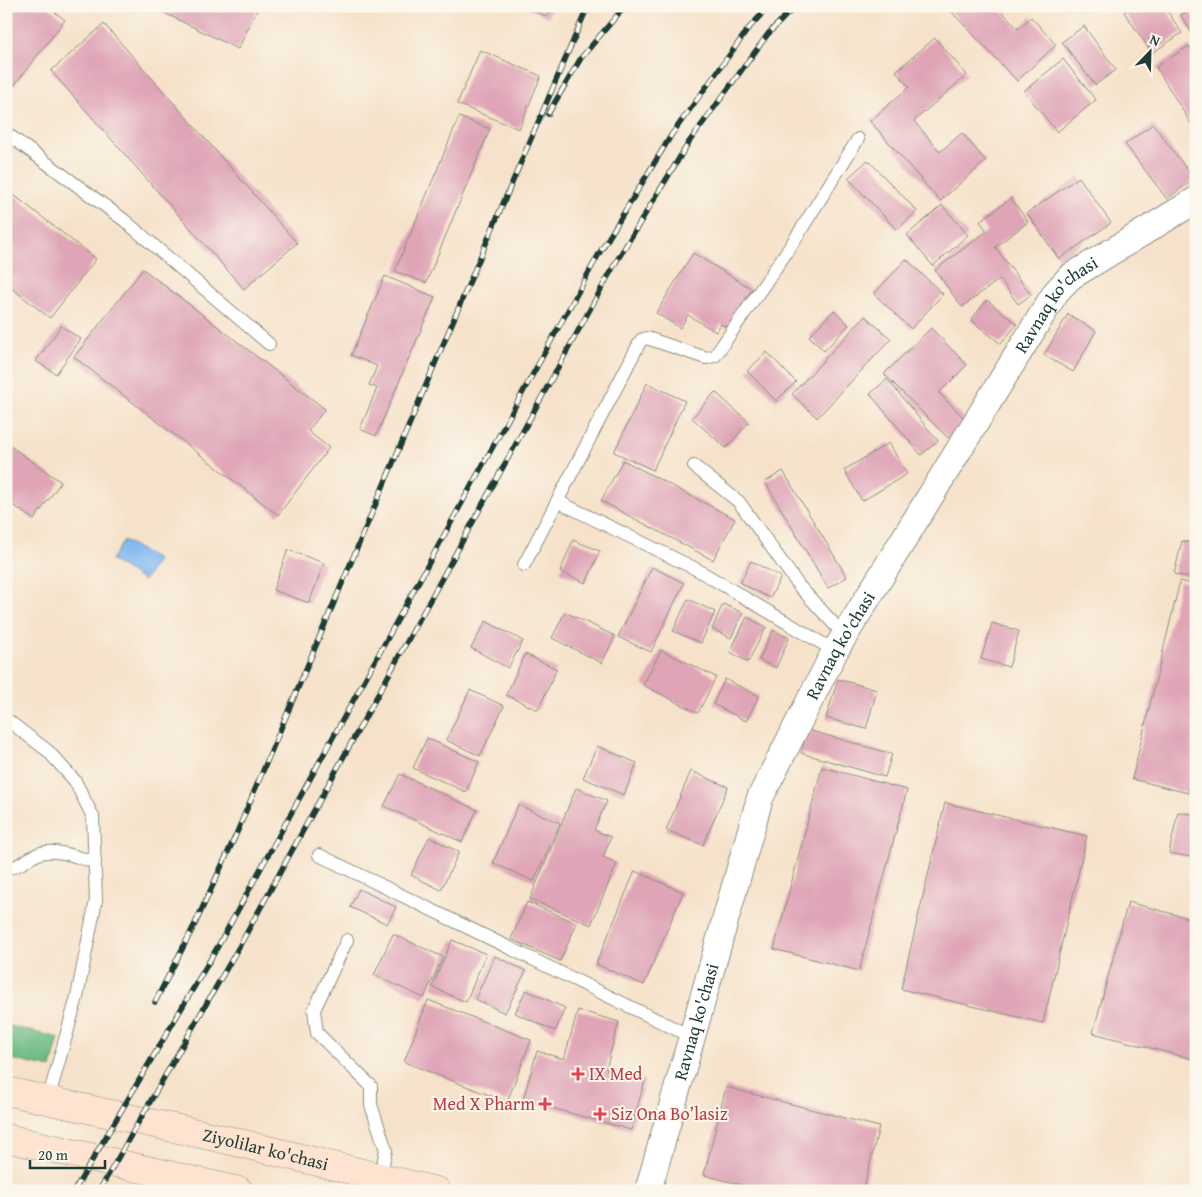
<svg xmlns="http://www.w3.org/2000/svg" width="1202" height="1197" font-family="'Gentium Book Plus',serif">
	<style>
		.forest { fill: #6ebb84; stroke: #467c5c }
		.water { fill: #83b8f2; stroke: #517a93 }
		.building { fill: #dfa5b7 }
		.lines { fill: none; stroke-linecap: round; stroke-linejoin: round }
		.lane-casing { stroke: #8a907f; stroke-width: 14 }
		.street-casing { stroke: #8a907f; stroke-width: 28 }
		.secondary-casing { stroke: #8a907f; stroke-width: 29 }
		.lane { stroke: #fff; stroke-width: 12 }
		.street { stroke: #fff; stroke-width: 26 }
		.secondary { stroke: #fee3d1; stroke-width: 28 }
		.rail-casing { stroke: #1f3d34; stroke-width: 5.5 }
		.rail { stroke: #fbf7ec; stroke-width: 4; stroke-dasharray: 11; stroke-linecap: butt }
		.health-dot { fill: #e0444e; stroke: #fbf7ec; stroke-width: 2 }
		.labels { text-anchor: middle; stroke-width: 4; stroke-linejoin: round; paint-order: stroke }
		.street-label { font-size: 18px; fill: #1f3d34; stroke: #fbf7ec }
		.health-label { font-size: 18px; fill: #be3a42; stroke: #fbf7ec; text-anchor: start }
	</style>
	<rect width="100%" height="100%" fill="#fbf7ec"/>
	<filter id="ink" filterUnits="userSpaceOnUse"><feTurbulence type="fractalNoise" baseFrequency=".02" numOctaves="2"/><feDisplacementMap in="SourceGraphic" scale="10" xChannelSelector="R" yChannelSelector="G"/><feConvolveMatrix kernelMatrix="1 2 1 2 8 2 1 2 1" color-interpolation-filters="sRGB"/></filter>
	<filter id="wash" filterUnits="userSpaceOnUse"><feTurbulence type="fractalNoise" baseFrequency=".0096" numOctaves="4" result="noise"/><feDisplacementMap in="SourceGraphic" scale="20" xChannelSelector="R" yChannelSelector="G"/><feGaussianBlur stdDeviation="1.12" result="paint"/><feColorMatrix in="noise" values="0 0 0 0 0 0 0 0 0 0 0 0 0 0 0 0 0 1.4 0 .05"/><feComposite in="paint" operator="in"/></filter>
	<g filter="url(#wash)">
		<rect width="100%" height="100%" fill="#f6e2ca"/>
		<path class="forest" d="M6,1025L59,1038L51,1068L6,1058Z"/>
		<path class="water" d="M124,540L157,560L144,581L111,560Z"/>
		<g id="blocks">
			<g class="building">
				<path d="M6,6H47L65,20L13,87L6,81Z"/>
				<path d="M150,6H259L238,49Z"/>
				<path d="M522,6H552L548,17Z"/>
				<path d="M950,6H997L1018,29L1031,17L1056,45L1017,81L948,8Z"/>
				<path d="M1132,6H1164L1182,33L1152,53L1124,12Z"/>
				<path d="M1196,6V40L1181,15Z"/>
				<path d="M104,24L297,243L244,289L51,71Z"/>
				<path d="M1084,26L1116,70L1095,85L1062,42Z"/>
				<path d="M935,38L967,75L914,121L940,152L962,133L986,161L940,201L870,121L909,87L896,71Z"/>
				<path d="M1189,46L1196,57V126L1193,127L1156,67Z"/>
				<path d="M480,50L541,76L519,129L457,104Z"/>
				<path d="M1063,59L1096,100L1057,132L1024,91Z"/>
				<path d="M459,117L490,129L426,283L395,271Z"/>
				<path d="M1153,124L1194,179L1167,199L1125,144Z"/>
				<path d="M868,160L917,211L897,230L848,178Z"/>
				<path d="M1079,177L1111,223L1059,259L1027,213Z"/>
				<path d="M6,189L96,259L50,318L6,284Z"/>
				<path d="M1011,198L1028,222L995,247L1031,295L1018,304L1000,279L962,307L935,270L987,231L980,221Z"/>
				<path d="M942,205L968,235L933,266L907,235Z"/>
				<path d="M693,253L752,289L728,328L721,324L716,332L688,315L680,328L656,313Z"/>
				<path d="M906,259L943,294L911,329L874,294Z"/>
				<path d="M143,269L325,409L308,431L329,448L278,515L74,357Z"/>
				<path d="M385,276L435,297L376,436L360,429L377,388L369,385L377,366L351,355Z"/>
				<path d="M987,300L1017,324L1001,344L971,320Z"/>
				<path d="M834,310L849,325L824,351L809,336Z"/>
				<path d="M1068,314L1096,331L1073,372L1044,355Z"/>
				<path d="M865,316L891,339L817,418L792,394Z"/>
				<path d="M61,326L81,339L56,374L36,361Z"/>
				<path d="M931,328L967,365L939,393L966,420L948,438L884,374Z"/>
				<path d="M767,352L796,382L776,401L747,371Z"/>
				<path d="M887,379L938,441L921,455L870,394Z"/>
				<path d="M647,383L685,401L653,470L614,452Z"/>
				<path d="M715,392L749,422L726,448L692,418Z"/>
				<path d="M6,443L61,482L34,520L6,500Z"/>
				<path d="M889,443L907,474L862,501L844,470Z"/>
				<path d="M623,460L735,519L713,560L601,501Z"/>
				<path d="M783,471L847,577L828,588L765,482Z"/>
				<path d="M573,540L600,551L586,583L560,572Z"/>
				<path d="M1182,541L1196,544V579L1174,574Z"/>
				<path d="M288,550L324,563L309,603L273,590Z"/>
				<path d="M751,561L781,577L770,598L740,583Z"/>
				<path d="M652,567L684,583L651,652L618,637Z"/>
				<path d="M1180,581L1196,585V759L1188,793L1132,779Z"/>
				<path d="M688,599L715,612L701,643L673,631Z"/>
				<path d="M723,604L743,613L731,638L712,629Z"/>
				<path d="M565,612L615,636L602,663L552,638Z"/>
				<path d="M747,617L766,627L748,662L730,652Z"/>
				<path d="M486,621L523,641L508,668L471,648Z"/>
				<path d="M992,623L1019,631L1009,667L981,659Z"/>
				<path d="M773,630L789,638L776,668L759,660Z"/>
				<path d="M661,650L716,677L698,713L643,685Z"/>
				<path d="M525,654L557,669L538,710L506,695Z"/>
				<path d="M725,679L759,696L746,721L713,704Z"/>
				<path d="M838,679L877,690L866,729L826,718Z"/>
				<path d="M470,690L504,706L480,756L446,740Z"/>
				<path d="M808,730L892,754L885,777L801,753Z"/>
				<path d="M427,738L479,762L466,792L413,768Z"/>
				<path d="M597,746L637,763L624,795L583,778Z"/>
				<path d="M822,767L907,790L859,971L774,949Z"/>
				<path d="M691,771L728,787L703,845L666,830Z"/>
				<path d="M400,774L477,810L462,842L384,806Z"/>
				<path d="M576,788L607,801L594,830L611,837L603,857L617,863L591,925L530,899Z"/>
				<path d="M945,803L1087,836L1043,1023L901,989Z"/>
				<path d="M518,805L560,823L534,881L493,863Z"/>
				<path d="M1178,812L1196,815V858L1169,853Z"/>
				<path d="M429,837L459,852L441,890L411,875Z"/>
				<path d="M635,871L683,892L644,985L596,964Z"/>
				<path d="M359,889L396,907L387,924L350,907Z"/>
				<path d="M527,902L577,923L560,961L511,939Z"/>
				<path d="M1128,902L1196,920V1060L1093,1033Z"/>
				<path d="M393,934L443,957L424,998L374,975Z"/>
				<path d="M452,940L486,954L466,1002L432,987Z"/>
				<path d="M495,956L526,971L505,1013L475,999Z"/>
				<path d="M526,990L565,1008L555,1031L515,1013Z"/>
				<path d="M428,1000L531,1040L507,1102L404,1062Z"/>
				<path d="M578,1010L619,1022L606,1069L645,1080L631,1130L523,1100L537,1051L564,1059Z"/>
				<path d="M726,1087L879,1127L863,1191H765L704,1175Z"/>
			</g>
		</g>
	</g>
	<g filter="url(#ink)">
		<use href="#blocks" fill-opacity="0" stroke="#8a907f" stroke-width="1"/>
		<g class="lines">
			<g class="lane-casing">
				<g id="lane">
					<path d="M6,133L124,220L269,344"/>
					<path d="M694,466L739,502L799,586L844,635"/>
					<path d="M557,501L696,569L835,651"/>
					<path d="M524,565L641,340L647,338L706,358L715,356L792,244L858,139"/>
					<path d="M6,719L48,751L75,781L93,817L96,900L77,997L48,1100"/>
					<path d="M319,855L692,1037"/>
					<path d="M6,868C19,868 26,859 38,854C54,847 79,858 95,862"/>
					<path d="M347,940L314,1010L317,1033L371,1086V1105L386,1150L380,1177"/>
				</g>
			</g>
			<g class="street-casing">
				<g id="street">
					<path id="s1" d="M648,1191L760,798L835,651L1056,292L1070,277L1196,200"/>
				</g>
			</g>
			<g class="secondary-casing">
				<g id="secondary">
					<path id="s2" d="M6,1091L219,1138L437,1191"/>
					<path d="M6,1138L239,1191"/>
				</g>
			</g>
			<use href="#lane" class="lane"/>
			<use href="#street" class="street"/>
			<use href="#secondary" class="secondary"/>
			<g class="rail-casing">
				<g id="rail">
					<path d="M548,114L581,58L625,6"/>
					<path d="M155,1002L195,924L235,837L475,269L588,6"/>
					<path d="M74,1191L217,948L600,252L672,134L749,28L769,6"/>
					<path d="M99,1191L240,945L616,262L689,142L768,34L795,6"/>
				</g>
			</g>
			<use href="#rail" class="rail"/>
		</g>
	</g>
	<g class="health-dot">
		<path d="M575.5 1066.5h5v5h5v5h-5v5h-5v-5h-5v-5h5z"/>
		<path d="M542.5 1096.5h5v5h5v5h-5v5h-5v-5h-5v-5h5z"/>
		<path d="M597.5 1106.5h5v5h5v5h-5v5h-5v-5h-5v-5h5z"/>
	</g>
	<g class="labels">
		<g class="street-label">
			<text dy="6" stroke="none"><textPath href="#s1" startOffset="986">Ravnaq ko'chasi</textPath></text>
			<text dy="6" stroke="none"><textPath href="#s1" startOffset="581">Ravnaq ko'chasi</textPath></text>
			<text dy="6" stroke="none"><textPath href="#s1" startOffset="176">Ravnaq ko'chasi</textPath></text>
			<text dy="6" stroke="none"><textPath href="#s2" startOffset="266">Ziyolilar ko'chasi</textPath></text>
		</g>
		<g class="health-label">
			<text x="589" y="1080">IX Med</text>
			<text x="535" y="1110" text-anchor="end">Med X Pharm</text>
			<text x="611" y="1120">Siz Ona Bo’lasiz</text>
		</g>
	</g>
	<rect width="1202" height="1197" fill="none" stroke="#fbf7ec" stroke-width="25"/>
	<g transform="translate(1150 52) rotate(23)" stroke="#fbf7ec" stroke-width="4" paint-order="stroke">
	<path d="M0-4L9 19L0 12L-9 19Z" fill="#1f3d34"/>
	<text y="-8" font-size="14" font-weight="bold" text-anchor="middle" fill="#1f3d34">N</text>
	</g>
	<path d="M30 1160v8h75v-8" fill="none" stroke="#1f3d34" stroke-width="2.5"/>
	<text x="38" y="1160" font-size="15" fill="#1f3d34" stroke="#fbf7ec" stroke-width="4" paint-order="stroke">20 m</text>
</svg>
